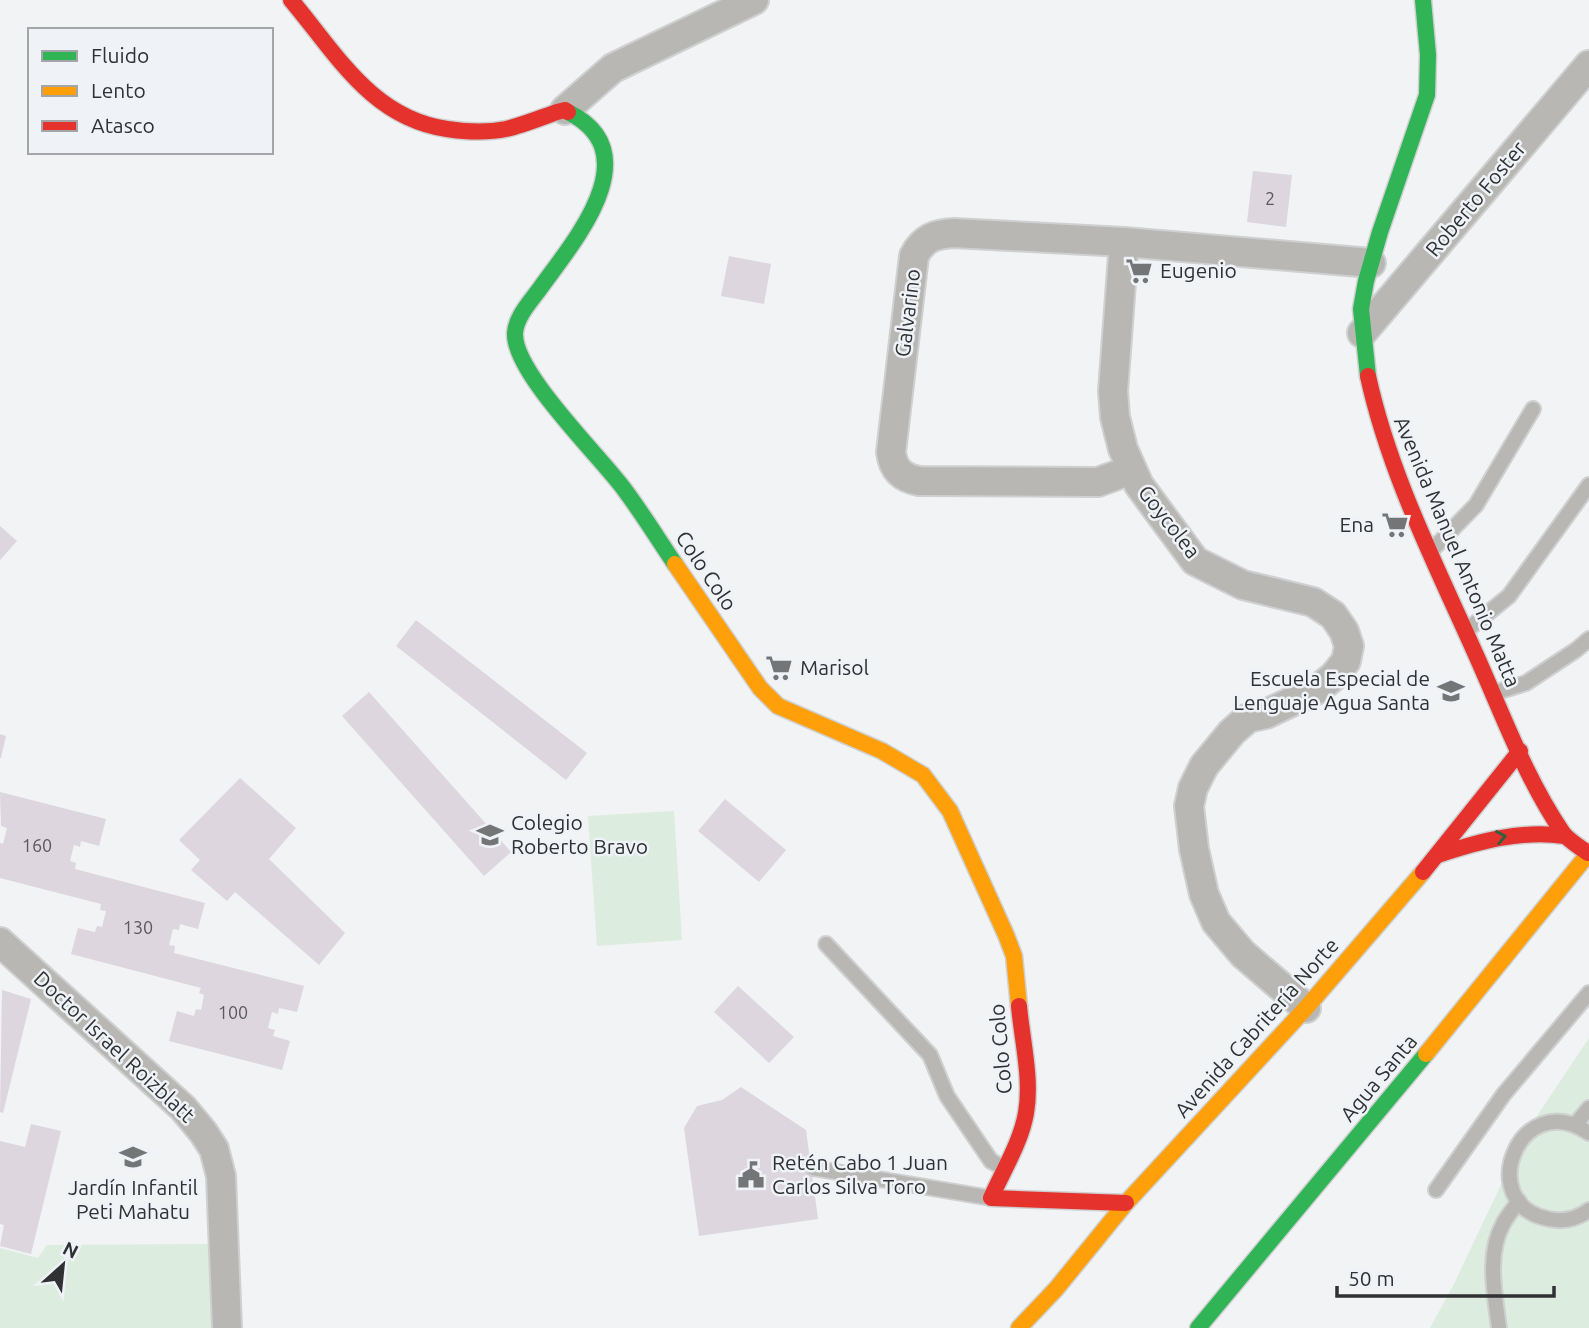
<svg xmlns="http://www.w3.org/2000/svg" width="1589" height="1328" font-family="Ubuntu,sans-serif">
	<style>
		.green { fill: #dcecde }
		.building { fill: #ddd6de }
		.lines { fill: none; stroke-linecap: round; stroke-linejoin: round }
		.lane-casing { stroke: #cfd0d1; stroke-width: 18 }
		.street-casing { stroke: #cfd0d1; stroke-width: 32 }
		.fast-casing { stroke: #cfd0d1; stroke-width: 19 }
		.slow-casing { stroke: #cfd0d1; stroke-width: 19 }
		.jam-casing { stroke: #cfd0d1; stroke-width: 19 }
		.lane { stroke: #b8b7b3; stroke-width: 14 }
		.street { stroke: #b8b7b3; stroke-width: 28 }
		.fast { stroke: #30b455; stroke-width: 16 }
		.slow { stroke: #ff9f0a; stroke-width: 16 }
		.jam { stroke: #e5322d; stroke-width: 16 }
		.oneway { stroke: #305f3e }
		.labels { text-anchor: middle; stroke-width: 5; stroke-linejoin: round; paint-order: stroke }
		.number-label { font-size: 18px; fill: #5b5a5d }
		.street-label { font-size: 21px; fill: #303132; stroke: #eff3f7 }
		.poi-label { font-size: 21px; fill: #303132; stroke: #eff3f7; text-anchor: start }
	</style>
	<rect width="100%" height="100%" fill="#f1f3f5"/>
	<g class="green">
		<path d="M674,811L682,940L597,946L588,816Z"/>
		<path d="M1589,1038V1328H1430L1454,1284L1525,1134Z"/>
		<path d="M209,1244L214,1328H0V1248L38,1258L47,1245Z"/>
	</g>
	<g class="building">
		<path d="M1253,171L1292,175L1286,227L1247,222Z"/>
		<path d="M729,256L771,264L764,304L721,296Z"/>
		<path d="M0,526L17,541L0,560Z"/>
		<path d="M416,620L587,753L566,780L396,646Z"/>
		<path d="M369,692L511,852L484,876L342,716Z"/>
		<path d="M0,734L6,736L1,758H0Z"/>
		<path d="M240,778L296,828L269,859L345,933L319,965L235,892L227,901L191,870L200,860L179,840Z"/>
		<path d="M0,792L106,819L99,846L81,841L80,847L74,845L70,861L76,863L75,869L205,903L198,929L180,924L179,930L173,929L169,945L175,946L174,953L304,986L297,1012L279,1008L278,1014L272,1012L268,1028L275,1030L273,1036L290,1041L282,1070L169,1041L177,1011L194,1016L196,1009L201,1010L204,995L199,993L201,988L71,954L78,928L95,932L97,926L102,927L106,911L100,910L101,904L0,878V843L3,844L7,828L1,826Z"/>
		<path d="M725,799L786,850L759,882L698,831Z"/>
		<path d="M738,986L794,1037L769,1063L714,1012Z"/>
		<path d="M2,990L31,999L3,1113L0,1112Z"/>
		<path d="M741,1087L806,1130L818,1219L699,1236L684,1128L697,1106L722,1100Z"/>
		<path d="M31,1124L61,1131L31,1254L0,1246L4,1225L0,1224V1141L25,1147Z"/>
	</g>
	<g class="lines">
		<g class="lane-casing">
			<g id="lane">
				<path d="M1433,549L1476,505L1533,409"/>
				<path d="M1467,630L1509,596L1589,485"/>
				<path d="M1494,693L1526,683L1576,650L1589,639"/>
				<path d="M826,944L930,1055L947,1096L991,1161L1004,1168"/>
				<path d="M1575,1125L1589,1108"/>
				<path d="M1589,1133C1519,1085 1473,1205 1549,1219C1563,1222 1577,1219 1589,1210"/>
				<path d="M813,1168L991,1198"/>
				<path d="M1436,1190L1504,1094L1589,993"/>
				<path d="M1499,1328C1495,1295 1486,1255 1503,1224C1507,1216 1514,1208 1519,1201"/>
			</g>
		</g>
		<g class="street-casing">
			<g id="street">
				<path d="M565,110L613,68L754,0"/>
				<path d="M1124,242L1113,391L1115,417L1123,449L1139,485L1195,561L1243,585L1313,602L1333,615L1344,631L1349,646L1346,661L1334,676L1318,689L1266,714L1248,718L1232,732L1204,766L1193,788L1189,806L1194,849L1204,894L1216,922L1243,954L1306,1008"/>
				<path d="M1362,333L1589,65"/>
				<path d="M1131,470L1098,482L919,481C902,478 893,469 891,452L914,256C923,238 935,234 954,233L1124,242L1371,263"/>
				<path d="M0,942L183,1108L203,1132L214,1149L221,1176L227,1328"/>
			</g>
		</g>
		<g class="fast-casing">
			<g id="fast">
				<path d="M568,112C650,153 575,240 541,287C532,300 516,316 515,333C513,372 599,455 624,489C642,513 658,539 675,564"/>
				<path d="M1368,376L1361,309L1366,281L1380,232L1427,95L1428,55L1423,0"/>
				<path d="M1198,1328L1426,1054"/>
			</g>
		</g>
		<g class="slow-casing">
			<g id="slow">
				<path d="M675,564L760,688L778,706L882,751L923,775L950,811L1006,935L1014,956L1019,1006"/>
				<path d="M1426,1054L1589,853"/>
				<path d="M1019,1328L1056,1289L1126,1203L1306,1008L1423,872"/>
			</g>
		</g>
		<g class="jam-casing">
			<g id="jam">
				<path d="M291,0C336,53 371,118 447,129C467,132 487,133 506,129C523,125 540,118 557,112L565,110L568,112"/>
				<path d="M1368,376C1389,473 1436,565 1476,655C1503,715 1526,779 1563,833C1569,841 1580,847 1588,853"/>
				<path d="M1438,855C1480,841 1520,830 1565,836"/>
				<path d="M1423,872L1520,751"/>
				<path d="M1019,1006C1022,1040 1032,1079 1026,1113C1021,1142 1003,1171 991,1198L1126,1203"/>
			</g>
		</g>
		<use href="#lane" class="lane"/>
		<use href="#street" class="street"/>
		<use href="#fast" class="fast"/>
		<use href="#slow" class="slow"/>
		<use href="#jam" class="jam"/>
	</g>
	<defs><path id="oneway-chevron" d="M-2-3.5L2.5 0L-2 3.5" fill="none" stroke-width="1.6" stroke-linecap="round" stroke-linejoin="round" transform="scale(1.75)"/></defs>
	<use class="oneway" href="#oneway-chevron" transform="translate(1501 837) rotate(-10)"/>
	<defs>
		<g id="supermarket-bare" transform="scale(2.1)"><path d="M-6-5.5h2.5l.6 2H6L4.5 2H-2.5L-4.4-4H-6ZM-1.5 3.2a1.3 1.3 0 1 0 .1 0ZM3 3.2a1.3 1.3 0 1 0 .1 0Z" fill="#747576" stroke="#eff3f7" stroke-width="2.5" paint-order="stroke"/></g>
		<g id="school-bare" transform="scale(2.1)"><path d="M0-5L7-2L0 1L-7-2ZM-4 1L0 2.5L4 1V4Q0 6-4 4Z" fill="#747576" stroke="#eff3f7" stroke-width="2.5" paint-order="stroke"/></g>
		<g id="civic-bare" transform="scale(2.1)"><path d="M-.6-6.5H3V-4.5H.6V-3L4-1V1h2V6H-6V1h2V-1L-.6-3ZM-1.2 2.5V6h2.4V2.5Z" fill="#747576" stroke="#eff3f7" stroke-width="2.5" paint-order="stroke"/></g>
	</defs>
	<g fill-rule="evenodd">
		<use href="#supermarket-bare" x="1139" y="271"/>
		<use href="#supermarket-bare" x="1395" y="525"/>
		<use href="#supermarket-bare" x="779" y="668"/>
		<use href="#school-bare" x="1451" y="691"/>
		<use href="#school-bare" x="490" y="835"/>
		<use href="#school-bare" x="133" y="1157"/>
		<use href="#civic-bare" x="751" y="1175"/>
	</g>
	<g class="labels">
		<g class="number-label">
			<text x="1270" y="205">2</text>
			<text x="37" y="852">160</text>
			<text x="138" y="934">130</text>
			<text x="233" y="1019">100</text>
		</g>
		<g class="street-label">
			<text transform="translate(1476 199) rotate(-50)" y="7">Roberto Foster</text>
			<text transform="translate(908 313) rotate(-83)" y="7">Galvarino</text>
			<text transform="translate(1169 522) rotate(52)" y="7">Goycolea</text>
			<text transform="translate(1457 552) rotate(67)" y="7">Avenida Manuel Antonio Matta</text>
			<text transform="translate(706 571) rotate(56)" y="7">Colo Colo</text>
			<text transform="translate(1257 1028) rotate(-48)" y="7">Avenida Cabritería Norte</text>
			<text transform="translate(114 1047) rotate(43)" y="7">Doctor Israel Roizblatt</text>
			<text transform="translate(1001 1049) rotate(-95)" y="7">Colo Colo</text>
			<text transform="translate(1379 1078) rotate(-50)" y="7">Agua Santa</text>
		</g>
		<g class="poi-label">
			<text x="1160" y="278">Eugenio</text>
			<text x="1374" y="532" text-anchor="end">Ena</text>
			<text x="800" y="675">Marisol</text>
			<text x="1430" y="686" text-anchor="end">Escuela Especial de<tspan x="1430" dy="24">Lenguaje Agua Santa</tspan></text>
			<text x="511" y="830">Colegio<tspan x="511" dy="24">Roberto Bravo</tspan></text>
			<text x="772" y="1170">Retén Cabo 1 Juan<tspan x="772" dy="24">Carlos Silva Toro</tspan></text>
			<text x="133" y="1195" text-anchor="middle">Jardín Infantil<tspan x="133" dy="24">Peti Mahatu</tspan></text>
		</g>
	</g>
	<rect x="28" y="28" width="245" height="126" fill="#eff3f7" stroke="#a3a5a8" stroke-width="2"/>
	<rect x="42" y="51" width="35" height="10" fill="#30b455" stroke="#a3a5a8" stroke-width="2"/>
	<text x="91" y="63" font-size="21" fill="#303132">Fluido</text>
	<rect x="42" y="86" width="35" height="10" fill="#ff9f0a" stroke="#a3a5a8" stroke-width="2"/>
	<text x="91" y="98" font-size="21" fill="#303132">Lento</text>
	<rect x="42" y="121" width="35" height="10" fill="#e5322d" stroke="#a3a5a8" stroke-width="2"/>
	<text x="91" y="133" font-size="21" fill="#303132">Atasco</text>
	<g transform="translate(63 1265) rotate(27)" stroke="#eff3f7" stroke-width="5" paint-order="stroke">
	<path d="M0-5L12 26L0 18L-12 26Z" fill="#303132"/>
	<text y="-10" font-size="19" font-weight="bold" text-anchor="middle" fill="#303132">N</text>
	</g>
	<path d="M1337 1286v10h217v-10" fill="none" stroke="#303132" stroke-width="3.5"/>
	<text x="1348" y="1286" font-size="21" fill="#303132" stroke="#eff3f7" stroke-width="5" paint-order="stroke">50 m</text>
</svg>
